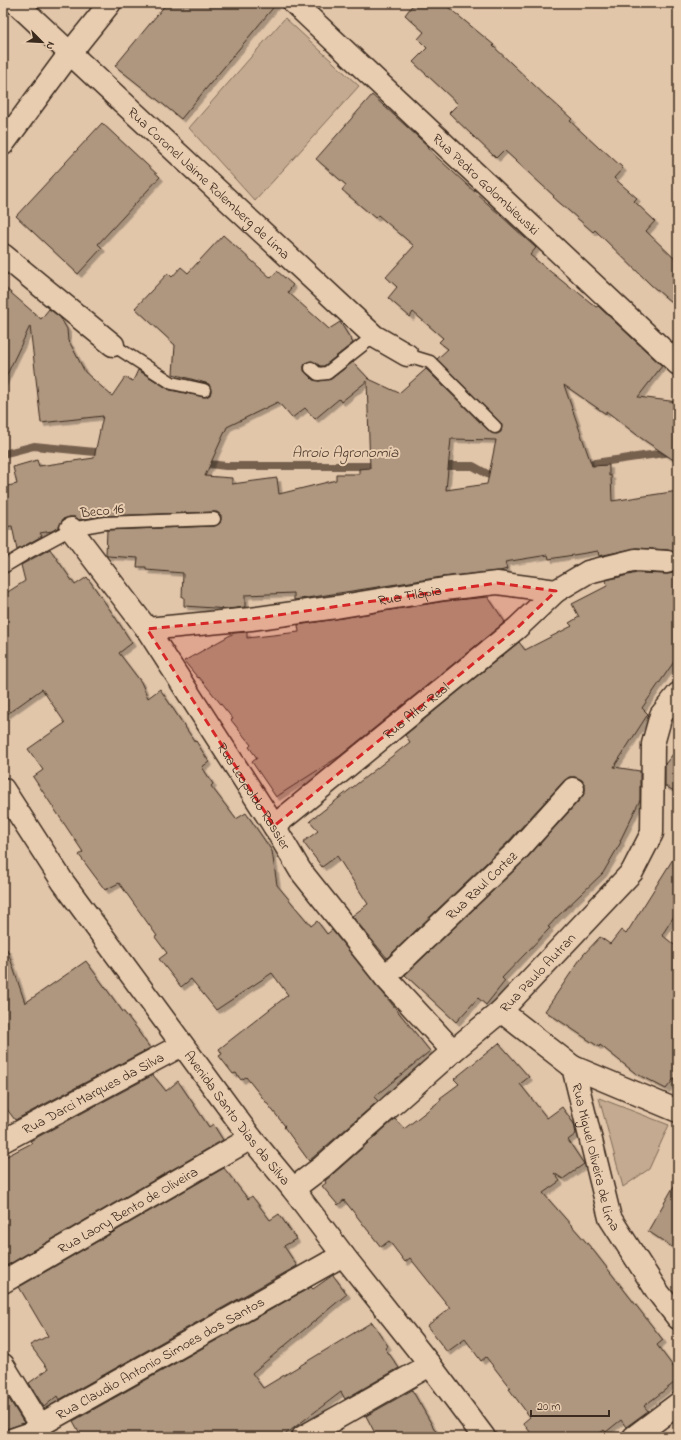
<svg xmlns="http://www.w3.org/2000/svg" width="681" height="1440" font-family="'Indie Flower',sans-serif">
	<style>
		.green { fill: #c3aa90; stroke: #7f6a57 }
		.lines { fill: none; stroke-linecap: round; stroke-linejoin: round }
		.stream { stroke: #745f4d; stroke-width: 8 }
		.building { fill: #ae967f; stroke: #3b2a1e; fill-rule: evenodd; filter: url(#shadow) }
		.lane-casing { stroke: #3b2a1e; stroke-width: 15 }
		.street-casing { stroke: #3b2a1e; stroke-width: 25 }
		.secondary-casing { stroke: #3b2a1e; stroke-width: 25 }
		.lane { stroke: #e9cdb0; stroke-width: 12 }
		.street { stroke: #e9cdb0; stroke-width: 22 }
		.secondary { stroke: #e9cdb0; stroke-width: 22 }
		.marked { fill: #d62828; fill-opacity: 0.2; stroke: #d62828; stroke-width: 3; stroke-dasharray: 8 5; stroke-linejoin: round }
		.labels { text-anchor: middle; stroke-width: 4; stroke-linejoin: round; paint-order: stroke }
		.street-label { font-size: 14px; fill: #3b2a1e; stroke: #e9cdb0 }
		.water-label { font-size: 15px; font-style: italic; fill: #4e3c2e; stroke: #e9cdb0 }
	</style>
	<defs>
		<filter id="shadow"><feDropShadow dx="3.5" dy="3.5" stdDeviation="0" flood-color="#0004"/></filter>
	</defs>
	<rect width="100%" height="100%" fill="#e2c6aa"/>
	<filter id="ink" filterUnits="userSpaceOnUse"><feTurbulence type="fractalNoise" baseFrequency=".025" numOctaves="2"/><feDisplacementMap in="SourceGraphic" scale="8" xChannelSelector="R" yChannelSelector="G"/><feConvolveMatrix kernelMatrix="1 2 1 2 8 2 1 2 1" color-interpolation-filters="sRGB"/></filter>
	<g filter="url(#ink)">
		<g class="green">
			<path d="M285,18L359,86L255,201L189,128Z"/>
			<path d="M599,1098L669,1125L649,1169L623,1187Z"/>
		</g>
		<g class="lines">
			<g class="stream">
				<path d="M3,454L34,446L105,453"/>
				<path d="M200,463L226,466H380"/>
				<path d="M581,465L678,451"/>
				<path d="M438,466H473L498,480"/>
			</g>
		</g>
		<g class="building">
			<path d="M167,3H277L181,119L153,96L115,66Z"/>
			<path d="M414,3H443L494,45L493,46L550,100V99L572,119L570,121L599,148L600,147L623,168L614,178L637,198L634,201L655,221L646,231L678,262V308L651,285L595,230L593,232L553,197L554,196L504,150L496,158L449,113L458,104L413,62L427,48L418,39L424,32L405,15Z"/>
			<path d="M372,95L429,147L428,149L536,248L530,255L572,289L573,288L596,307L598,306L662,366L638,397L678,402V463L641,438L606,411V414L564,385L592,466L609,465V476L611,475L612,501L678,491V556L674,552L668,550L637,548L599,556L598,551L549,559L548,555L505,562L507,569L500,571L442,577L294,600V593L245,595V607L228,609L184,606V597H182L183,573L146,570V567H137L138,558L107,556L106,554L107,530L215,526L220,523L221,519V515L217,512L105,516L79,520L75,517H69L63,519L59,527L52,531L40,533L42,536L17,550L12,526L3,527V487L17,484L13,467L37,460L39,466L94,458L103,416L41,423L30,326L3,383V286L41,319L49,309L60,317L67,329L68,341L70,343L85,372L112,396L125,377L133,381L138,370L170,390L206,397L210,395L211,391L209,384L173,374L175,345L135,308L168,273L172,277L181,267L188,273L223,235L271,278L277,271L293,285L288,292L329,329L340,322L353,343L324,366H320L312,361L306,363L304,366V371L313,380L319,381L331,379L353,362L369,379L399,393L426,369L490,432L497,434L501,432L502,425L500,422L437,359L448,349L439,342L443,338L413,312L410,317L388,298L397,287L386,277L414,246L378,215L375,218L342,190L346,185L316,159ZM367,381L370,468L359,469V474H336V480L279,494L277,478L232,484V478L205,476L227,427L278,402L292,418L305,408L315,419L339,399L341,402ZM451,439L496,440L487,484L446,490Z"/>
			<path d="M102,123L160,177L98,244L102,248L78,274L16,216Z"/>
			<path d="M50,549L75,585L87,577L115,617L132,643L119,653L141,682L148,698L160,689L195,742L196,741L209,762L202,767L213,784L211,786L236,819L246,813L272,851L277,885L311,926L317,921L327,934L332,930L430,1051L374,1097L378,1101L309,1161L284,1127L285,1126L246,1077L241,1080L236,1073L233,1074L219,1056L222,1054L219,1049L288,995L272,973L216,1010L191,979L181,987L159,959L167,953L155,937L157,936L119,883L105,890L79,855L83,852L33,777L43,770L28,749L65,723L42,689L3,717V595L25,581L21,565Z"/>
			<path d="M678,567V656L642,708L648,714L614,767L640,771V800L620,841L621,842L603,873L558,916L548,927L550,928L502,978L505,981L486,1005L478,998L456,1022L405,975L526,859L582,797L585,791V785L582,780L575,777H569L564,781L508,842L387,958L352,916L368,904L337,856L322,867L303,842L318,831L310,821L410,742L405,735L519,642L525,650L572,626L569,623L579,617L572,604L607,586L606,580L637,573L667,574L673,573Z"/>
			<path d="M488,597L505,622L340,756L276,797L252,762L257,758L249,747L251,745L231,720L233,719L199,677L198,678L184,661L234,633L247,632V638L299,632L298,625L446,601Z"/>
			<path d="M678,748V793L665,786V764Z"/>
			<path d="M678,851V910L662,935L678,948V1074L666,1089L635,1073L600,1045L599,1047L545,1011L583,955L600,937L610,944L621,930L626,934Z"/>
			<path d="M7,949L25,1003L86,961L123,1012H124L139,1031H138L150,1048L15,1120L3,1104V950Z"/>
			<path d="M499,1043L529,1077L520,1084L547,1118L562,1107L574,1124L576,1134L568,1140L584,1164L563,1179L554,1173L560,1181L543,1193L593,1250L663,1340L657,1345L678,1373V1380L644,1406L648,1411L626,1427L621,1420L606,1432L604,1430L595,1437H534L523,1423L530,1417L509,1389L510,1388L486,1357L481,1361L465,1339L447,1352L427,1326L450,1308L410,1258L405,1262L389,1241L381,1247L344,1200L338,1205L322,1186L326,1183L325,1181L395,1119L404,1129L441,1100L440,1098L459,1084L454,1079Z"/>
			<path d="M153,1075L166,1091L178,1081L209,1127L213,1124L223,1140L6,1266L3,1261V1158L32,1143L30,1141Z"/>
			<path d="M224,1168L248,1199L252,1196L270,1220L279,1214L296,1239L284,1246L297,1266L59,1400L57,1396L44,1407L29,1383L48,1369L30,1345L48,1336L19,1287Z"/>
			<path d="M678,1179V1251L648,1231Z"/>
			<path d="M333,1275L347,1294L252,1373L263,1388L372,1322L388,1346L385,1348L399,1368L345,1399L341,1392L282,1437H82L73,1421L311,1287L313,1289Z"/>
			<path d="M412,1390L439,1437H377L366,1416Z"/>
			<path d="M9,1399L24,1423L3,1430V1403Z"/>
		</g>
		<g class="lines">
			<g class="lane-casing">
				<g id="lane">
					<path d="M113,345L172,383L204,390"/>
					<path d="M407,355L430,362L495,427"/>
					<path d="M311,368L318,374L327,373L374,336"/>
					<path d="M3,567L23,555L71,529L105,523L214,519"/>
					<path d="M5,1437L40,1425"/>
				</g>
			</g>
			<g class="street-casing">
				<g id="street">
					<path id="s1" d="M16,3L374,336L407,355"/>
					<path id="s2" d="M294,3L678,364"/>
					<path d="M3,255L113,345"/>
					<path id="s3" d="M71,529L147,629L274,826L300,870L385,977L453,1051"/>
					<path id="s4" d="M147,629L251,619L336,607L444,589L497,583L556,591L588,572L636,560L667,562"/>
					<path id="s5" d="M274,826L517,628L556,591"/>
					<path id="s6" d="M385,977L517,851L573,789"/>
					<path id="s7" d="M501,1011L573,1067L610,1218L657,1291L678,1318"/>
					<path d="M573,1067L678,1111"/>
					<path id="s8" d="M3,1141L182,1045"/>
					<path id="s9" d="M293,1189L322,1167L453,1051L501,1011L632,872L652,833L653,744L661,715L678,694"/>
					<path id="s10" d="M3,1282L251,1138"/>
					<path id="s11" d="M3,1365L40,1425L343,1255"/>
					<path d="M303,1437L430,1365"/>
					<path d="M634,1437L678,1404"/>
				</g>
			</g>
			<g class="secondary-casing">
				<g id="secondary">
					<path d="M3,144L70,53L110,3"/>
					<path id="s12" d="M3,789L63,882L251,1138L293,1189L343,1255L430,1365L484,1437"/>
				</g>
			</g>
			<use href="#lane" class="lane"/>
			<use href="#street" class="street"/>
			<use href="#secondary" class="secondary"/>
		</g>
	</g>
	<path class="marked" d="M497,583L556,591L517,628L274,826L147,629L251,619Z"/>
	<g class="labels">
		<g class="street-label">
			<text dy="5" stroke="none"><textPath href="#s1" startOffset="264">Rua Coronel Jaime Rolemberg de Lima</textPath></text>
			<text dy="5" stroke="none"><textPath href="#s2" startOffset="264">Rua Pedro Golombiewski</textPath></text>
			<text transform="translate(102 510) rotate(-6)" y="5">Beco 16</text>
			<text dy="5" stroke="none"><textPath href="#s4" startOffset="265">Rua Tilápia</textPath></text>
			<text dy="5" stroke="none"><textPath href="#s5" startOffset="183">Rua Alter Real</textPath></text>
			<text dy="5" stroke="none"><textPath href="#s3" startOffset="324">Rua Leopoldo Rassier</textPath></text>
			<text dy="5" stroke="none"><textPath href="#s6" startOffset="133">Rua Raul Cortez</textPath></text>
			<text dy="5" stroke="none"><textPath href="#s9" startOffset="327">Rua Paulo Autran</textPath></text>
			<text dy="5" stroke="none"><textPath href="#s8" startOffset="102">Rua Darci Marques da Silva</textPath></text>
			<text dy="5" stroke="none"><textPath href="#s12" startOffset="404">Avenida Santo Dias da Silva</textPath></text>
			<text dy="5" stroke="none"><textPath href="#s7" startOffset="184">Rua Miguel Oliveira de Lima</textPath></text>
			<text dy="5" stroke="none"><textPath href="#s10" startOffset="144">Rua Laory Bento de Oliveira</textPath></text>
			<text dy="5" stroke="none"><textPath href="#s11" startOffset="208">Rua Claudio Antonio Simoes dos Santos</textPath></text>
		</g>
		<g class="water-label">
			<text x="345" y="457">Arroio Agronomia</text>
		</g>
	</g>
	<rect width="681" height="1440" fill="none" stroke="#e9cdb0" stroke-width="16"/>
	<rect x="8" y="8" width="665" height="1424" fill="none" stroke="#3b2a1e" stroke-width="1.5" filter="url(#ink)"/>
	<g transform="translate(42 42) rotate(114)" stroke="#e9cdb0" stroke-width="3" paint-order="stroke">
	<path d="M0-3L7 15L0 10L-7 15Z" fill="#3b2a1e"/>
	<text y="-6" font-size="11" font-weight="bold" text-anchor="middle" fill="#3b2a1e">N</text>
	</g>
	<path d="M531 1410v6h78v-6" fill="none" stroke="#3b2a1e" stroke-width="2"/>
	<text x="537" y="1410" font-size="12" fill="#3b2a1e" stroke="#e9cdb0" stroke-width="3" paint-order="stroke">20 m</text>
</svg>
